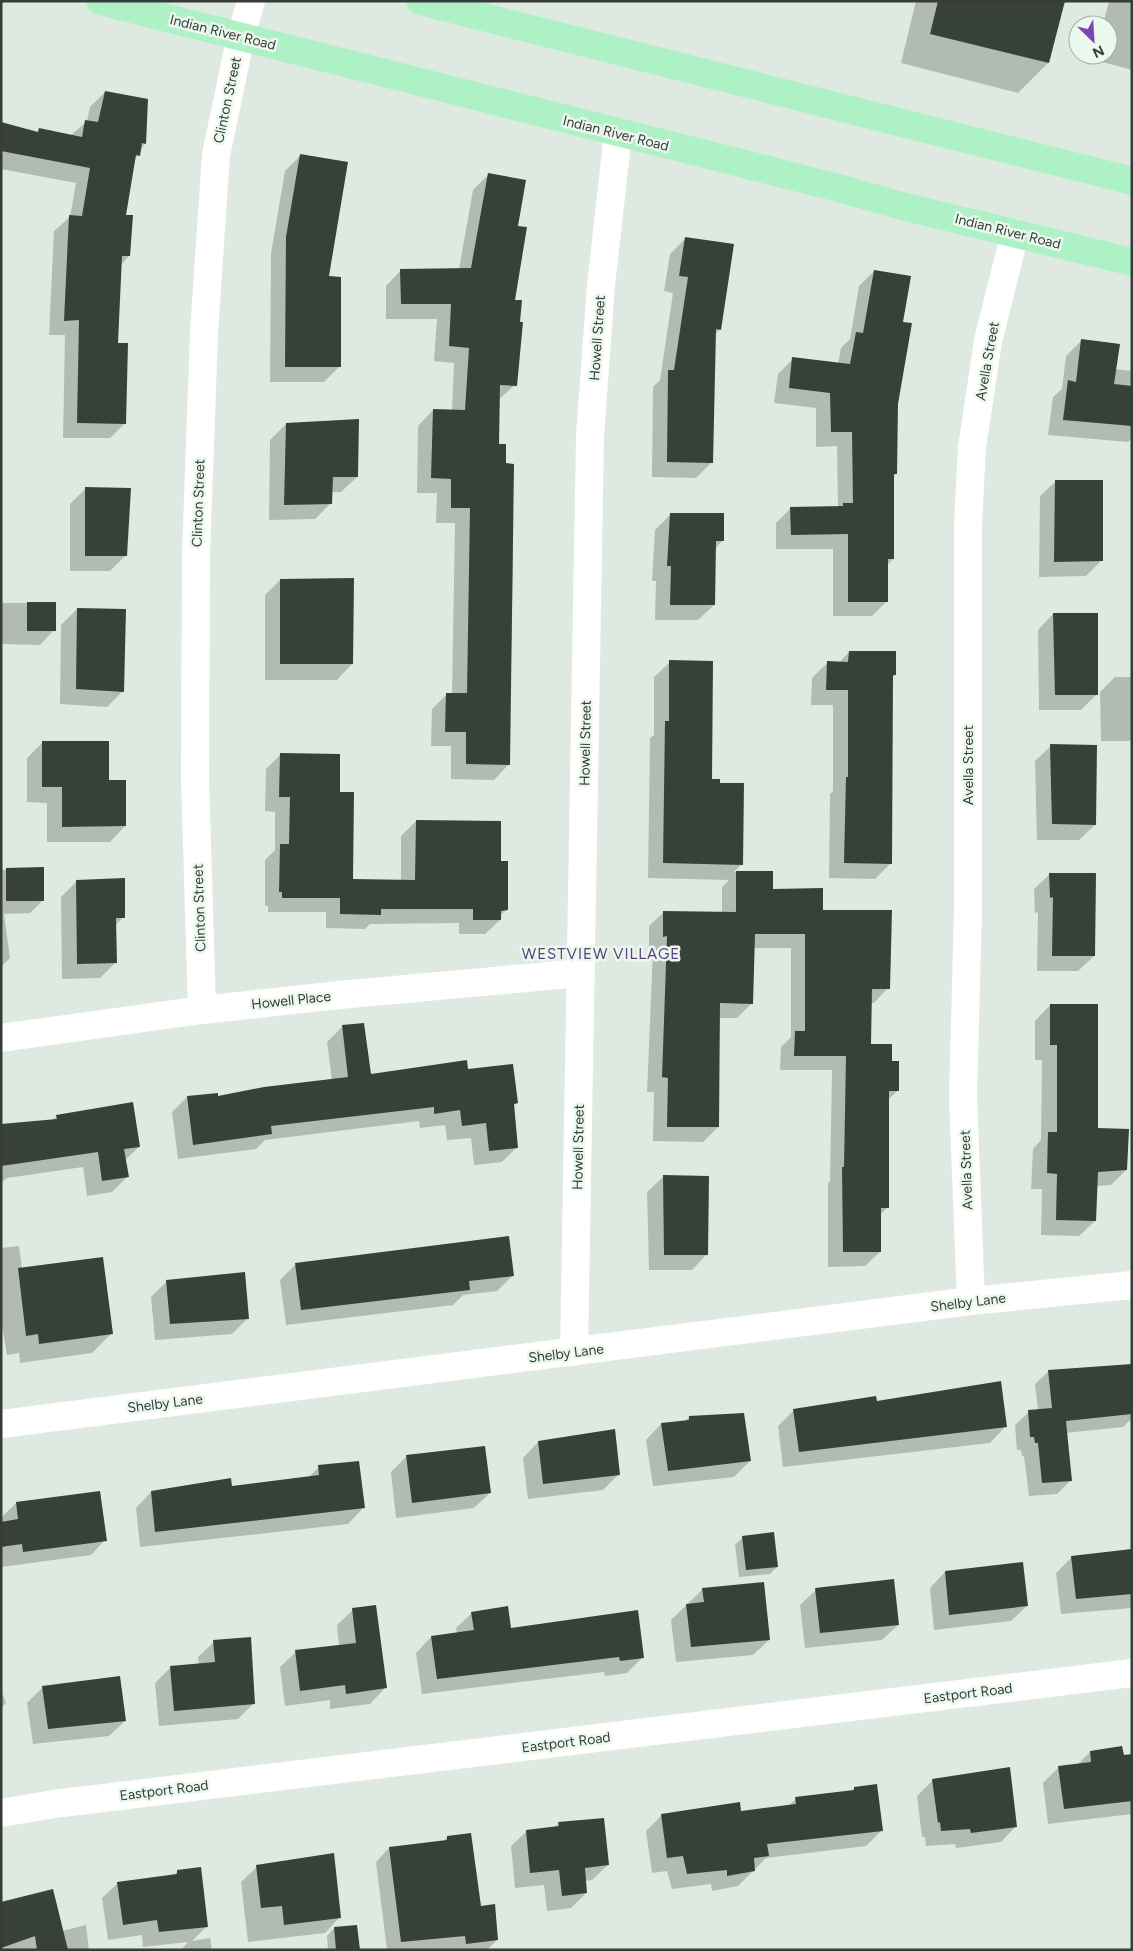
<svg xmlns="http://www.w3.org/2000/svg" width="1133" height="1951" font-family="Figtree,sans-serif">
	<style>
		.shadow { fill: #0003 }
		.building { fill: #374139 }
		.lines { fill: none; stroke-linecap: round; stroke-linejoin: round }
		.street { stroke: #fff; stroke-width: 28 }
		.primary { stroke: #adf1c5; stroke-width: 28 }
		.labels { text-anchor: middle; stroke-width: 5; stroke-linejoin: round; paint-order: stroke }
		.street-label { font-size: 14px; fill: #373c39; stroke: #ebf8ee }
		.neighbourhood-label { font-size: 15px; letter-spacing: 1px; fill: #5b407c; stroke: #ebf8ee }
	</style>
	<rect width="100%" height="100%" fill="#deeae1"/>
	<g class="shadow">
		<path d="M916,1H1064L1048,63L1018,93L901,63Z"/>
		<path d="M1109,1H1132V70L1095,60L1096,55H1108V25H1103Z"/>
		<path d="M105,92L145,143L134,161L124,216L129,256L121,265L117,344L125,423L110,438H63L65,335H49L54,231L70,217L76,183L1,169V123L37,133L39,130L70,136L87,121L90,107Z"/>
		<path d="M301,155L328,278L340,366L324,382H270L271,253L285,171Z"/>
		<path d="M488,175L517,227L513,301L515,385L498,400L497,446L511,555H513L509,764L494,780L451,779V746H431L432,709L447,694H452L455,523H436L437,493H417L418,426L433,410L452,411L454,363L434,361L437,319H386V286L401,270L459,269L473,190Z"/>
		<path d="M685,239L720,329L715,334L712,462L696,478L652,477L653,387L660,380L673,293L664,291L670,254Z"/>
		<path d="M874,271L902,323L897,403L896,474L893,476V559L887,565V601L872,616H833V549H776V523L791,508L838,507L837,446L816,447V408L774,403L778,374L793,359L838,364L841,348L850,339L859,286Z"/>
		<path d="M1082,340L1115,369L1132,371V438L1128,442L1048,435L1053,397L1062,389L1066,356Z"/>
		<path d="M286,424L357,477L341,492H331V503L315,519L269,520L270,440Z"/>
		<path d="M1056,481L1102,560L1086,576L1039,577L1040,496Z"/>
		<path d="M85,489L126,555L110,571H70V504Z"/>
		<path d="M671,514L723,540L715,549L714,605L698,620H655L656,581H652L655,530Z"/>
		<path d="M280,580L352,664L337,680H265V595Z"/>
		<path d="M1,603H54V630L40,645L1,644Z"/>
		<path d="M77,609L123,691L107,707L60,704L61,625Z"/>
		<path d="M1053,614L1097,694L1081,710H1039L1038,630Z"/>
		<path d="M849,652L895,675L891,679V863L875,879L829,878L830,794L833,791V705H811L812,678L827,663H839Z"/>
		<path d="M670,662L742,864L734,872H772V890L822,911L888,988L874,1003H870V1045L890,1063L898,1090L887,1101L888,1207L880,1215V1252L865,1266L828,1267V1183L830,1181L832,1070H780L781,1047L791,1037V948H753L752,1003L737,1018H718V1127L703,1142L653,1141L654,1092H647L653,950L649,951V926L664,912L722,913V887L729,880L648,878L650,738L654,735V677Z"/>
		<path d="M1115,677H1132V738L1129,741H1101L1100,692Z"/>
		<path d="M43,742L107,781L125,826L110,842H47V803L27,802V758Z"/>
		<path d="M1051,746L1095,825L1079,840H1037L1035,761Z"/>
		<path d="M281,754L338,794L352,880L401,881V836L416,821L500,863L506,910L500,916V920L485,934H459V923L370,924L365,929L326,928V912H268V906H265V860L275,850V812L265,811L266,769Z"/>
		<path d="M43,868V900L30,913L4,914L10,958L1,967V870Z"/>
		<path d="M1050,874L1094,956L1078,971H1037L1038,912L1035,913L1034,889Z"/>
		<path d="M77,881L123,917L115,926V963L100,978L62,979L61,897Z"/>
		<path d="M1050,1005L1096,1129L1126,1170L1111,1185L1096,1186L1095,1221L1079,1236L1041,1235L1042,1189H1031L1033,1149L1041,1140L1042,1060H1035V1021Z"/>
		<path d="M342,1027L370,1075L517,1103L513,1106L517,1147L502,1162L474,1165L471,1138L447,1140L445,1125L420,1128L419,1121L265,1140L256,1149L178,1159L172,1112L187,1097L217,1098L332,1080L327,1042Z"/>
		<path d="M57,1116L139,1147L125,1160L127,1177L112,1192L87,1196L83,1167L7,1178L1,1183V1125L52,1120Z"/>
		<path d="M663,1177L707,1254L692,1270H649L647,1192Z"/>
		<path d="M19,1246L22,1269L111,1334L92,1353L20,1363L19,1353L7,1355L1,1319V1248Z"/>
		<path d="M296,1264L513,1275L497,1291L463,1295L453,1305L286,1325L280,1280Z"/>
		<path d="M167,1281L248,1318L232,1334L155,1340L151,1297Z"/>
		<path d="M1132,1365V1418L1123,1427L1065,1433L1070,1481L1057,1494L1029,1496L1024,1456H1022L1021,1450H1017L1015,1425L1029,1412L1038,1411L1035,1384L1049,1371Z"/>
		<path d="M794,1410L1005,1427L990,1443L783,1467L778,1426Z"/>
		<path d="M689,1417L750,1461L734,1477L653,1486L646,1440L661,1424L685,1421Z"/>
		<path d="M538,1442L619,1474L603,1490L528,1499L523,1458Z"/>
		<path d="M406,1457L490,1493L474,1508L396,1518L391,1472Z"/>
		<path d="M319,1467L363,1508L348,1524L140,1547L136,1508L151,1492L231,1487L308,1478Z"/>
		<path d="M16,1503L105,1540L91,1555L1,1567L2,1517Z"/>
		<path d="M743,1537L777,1567L770,1574L739,1577L735,1545Z"/>
		<path d="M1132,1549V1608L1061,1614L1056,1573L1072,1557Z"/>
		<path d="M945,1572L1027,1606L1011,1621L934,1630L930,1588Z"/>
		<path d="M703,1589L769,1640L753,1655L676,1662L671,1620Z"/>
		<path d="M816,1590L898,1625L882,1640L805,1648L800,1605Z"/>
		<path d="M353,1610L385,1688L370,1704L330,1709V1700L285,1706L280,1667L296,1652L339,1646L337,1625Z"/>
		<path d="M472,1613L510,1630L643,1657L627,1673L605,1676L604,1672L422,1694L416,1653L431,1637L457,1634L456,1628Z"/>
		<path d="M214,1642L254,1703L238,1719L159,1726L155,1683L170,1668L199,1665L198,1657Z"/>
		<path d="M43,1687L125,1721L109,1736L33,1744L27,1703Z"/>
		<path d="M1,1690L6,1703L1,1708Z"/>
		<path d="M1090,1752L1123,1756L1132,1755V1814L1048,1824L1043,1783L1059,1767L1077,1765Z"/>
		<path d="M933,1780L1016,1826L1001,1842L956,1848L955,1844L926,1846L925,1837H922L917,1796Z"/>
		<path d="M855,1788L881,1831L866,1846L766,1858L738,1886L712,1891L711,1884L672,1889L667,1871L652,1873L646,1831L662,1815L740,1812L788,1806L796,1799L850,1792Z"/>
		<path d="M559,1823L608,1865L592,1880L585,1881L586,1893L571,1908L547,1911L544,1885L515,1888L511,1846L527,1831L554,1828Z"/>
		<path d="M447,1837L497,1940L487,1950H387L376,1862L389,1848L443,1842Z"/>
		<path d="M257,1867L340,1917L325,1933L248,1942L241,1882Z"/>
		<path d="M177,1872L207,1926L192,1941L210,1938L212,1950H181L188,1942L143,1947L142,1935L108,1940L102,1898L118,1883L173,1876Z"/>
		<path d="M1,1904L62,1931L86,1925L89,1950H1Z"/>
		<path d="M334,1928L359,1950H328L327,1936Z"/>
	</g>
	<g class="building">
		<path d="M938,1H1065L1049,63L930,34Z"/>
		<path d="M105,91L148,99L146,144L142,143L140,156L136,155L126,215H133L130,256H122L118,343H128L126,424L77,423L79,320L64,321L69,215L82,216L90,168L1,151V122L38,132L39,128L82,137L85,120L98,122Z"/>
		<path d="M300,154L348,162L329,276L341,277V367H285L286,237Z"/>
		<path d="M488,173L526,180L518,226L527,227L515,300H522L520,322H523L517,386L500,385L499,444H506V463L514,464L510,765L466,764V732H445L446,693H467L470,508H451V479L431,478L433,409L465,410L469,348L449,346L451,304H401L400,269L471,268Z"/>
		<path d="M685,237L734,244L721,330L716,329L713,463L667,462L668,370H674L688,277L679,276Z"/>
		<path d="M874,270L911,276L903,322L912,323L898,404L897,474H894V559H888V602H848V534L791,535L790,507L843,506V503H853L852,432H831L830,393L789,388L792,357L850,364L856,332L863,333Z"/>
		<path d="M1081,339L1120,344L1114,384L1132,386V426L1063,420L1068,380L1076,382Z"/>
		<path d="M359,419L358,477H333L332,504L284,505L286,423Z"/>
		<path d="M1055,480H1103V561L1054,562Z"/>
		<path d="M85,487L131,488L127,556H85Z"/>
		<path d="M670,513H724V541H716L715,605H670L671,566H667Z"/>
		<path d="M354,578L353,664H280V579Z"/>
		<rect x="27" y="602" width="29" height="29"/>
		<path d="M77,608L126,609L124,692L76,689Z"/>
		<path d="M1053,613H1098V695H1055Z"/>
		<path d="M849,651H896V675H893L892,864L844,863L846,777H848V690H826L827,661L848,662Z"/>
		<path d="M669,660L713,661L712,779H720V783H744L743,865L663,863L665,721H669Z"/>
		<path d="M42,741H109V780H126V826L62,827V787H42Z"/>
		<path d="M1050,744L1097,745L1096,825L1052,824Z"/>
		<path d="M280,753L340,754V792H354L353,879L415,880L416,820L501,821V861H508V910L501,911V920H473V909H381V915L340,914V898H282V892H279L280,844H289L290,797H279Z"/>
		<path d="M44,867V901H6V868Z"/>
		<path d="M736,871H773V889L823,888V910H892L890,989H872L871,1044H892V1061H899V1091H889V1208H881V1252H843L842,1167H844L846,1056H794L795,1031H805V934H755L753,1004L720,1003L719,1127H667L668,1078L662,1077L667,936L663,937V911L736,912Z"/>
		<path d="M1049,873H1096L1095,956H1052L1053,897L1050,898Z"/>
		<path d="M125,878V918H116L117,963L77,964L76,880Z"/>
		<path d="M1050,1004H1098V1128L1129,1129L1127,1170L1098,1172L1096,1221L1056,1220L1057,1174L1047,1173L1048,1132H1057V1045H1050Z"/>
		<path d="M364,1023L371,1074L467,1060L468,1069L513,1064L518,1103L514,1104L518,1148L489,1151L486,1123L462,1126L460,1110L434,1114V1107L271,1126L272,1134L193,1145L187,1096L218,1093V1096L264,1087L348,1077L342,1025Z"/>
		<path d="M133,1102L140,1147L124,1149L129,1177L102,1181L98,1152L1,1166V1124L57,1119L56,1115Z"/>
		<path d="M663,1175L709,1176L708,1255H664Z"/>
		<path d="M509,1236L514,1276L469,1281L470,1290L301,1310L295,1263Z"/>
		<path d="M103,1257L113,1334L39,1344L38,1334L26,1336L18,1268Z"/>
		<path d="M245,1272L249,1319L170,1324L166,1280Z"/>
		<path d="M1132,1364V1414L1066,1421L1072,1481L1042,1483L1038,1443H1035L1034,1437H1030L1028,1410L1052,1408L1048,1370Z"/>
		<path d="M1001,1381L1007,1427L799,1452L793,1409L876,1396L877,1401Z"/>
		<path d="M744,1413L751,1461L668,1471L661,1423L689,1420V1416Z"/>
		<path d="M615,1429L620,1475L543,1484L538,1441Z"/>
		<path d="M485,1446L491,1493L412,1503L406,1455Z"/>
		<path d="M359,1461L365,1508L155,1532L151,1491L231,1478L232,1486L319,1475L318,1465Z"/>
		<path d="M100,1491L107,1541L23,1552L22,1544L1,1547V1522L18,1519L16,1502Z"/>
		<path d="M774,1532L778,1567L746,1570L742,1536Z"/>
		<path d="M1132,1549V1594L1076,1599L1071,1556Z"/>
		<path d="M1023,1562L1028,1606L949,1615L945,1571Z"/>
		<path d="M894,1579L899,1625L820,1633L815,1588Z"/>
		<path d="M764,1582L770,1640L691,1647L686,1604L704,1602L702,1588Z"/>
		<path d="M376,1605L387,1688L346,1694L345,1685L300,1691L295,1650L356,1643L352,1608Z"/>
		<path d="M508,1606L511,1628L638,1610L644,1658L620,1661L619,1657L437,1679L431,1636L474,1630L471,1612Z"/>
		<path d="M251,1637L255,1704L174,1711L170,1666L215,1662L213,1640Z"/>
		<path d="M120,1676L126,1721L48,1729L42,1686Z"/>
		<path d="M1122,1746L1124,1755L1132,1754V1801L1064,1809L1058,1766L1091,1762L1090,1751Z"/>
		<path d="M1010,1767L1017,1827L971,1833L970,1829L941,1831L940,1822L938,1823L932,1779Z"/>
		<path d="M877,1784L883,1831L767,1844L769,1856L754,1858L755,1871L727,1876V1870L687,1874L683,1856L667,1858L661,1814L740,1802L741,1811L796,1804L795,1797L854,1790V1787Z"/>
		<path d="M604,1818L609,1865L585,1868L587,1893L562,1896L559,1870L530,1873L526,1830L559,1826L558,1822Z"/>
		<path d="M471,1833L481,1906L495,1904L498,1940L466,1944L465,1936L401,1942L389,1847L447,1840V1836Z"/>
		<path d="M334,1853L341,1918L284,1925L282,1906L261,1908L256,1865Z"/>
		<path d="M201,1867L208,1927L159,1932L157,1920L123,1925L117,1882L177,1874V1870Z"/>
		<path d="M53,1889L68,1950H37L35,1936L1,1948V1902Z"/>
		<path d="M357,1925L360,1950H336L334,1927Z"/>
	</g>
	<g class="lines">
		<g class="street">
			<path d="M202,1010L195,778L196,555L204,333L216,155L241,36L251,1"/>
			<path d="M1,1038L202,1010L339,995L581,973"/>
			<path d="M971,1301L963,1097L968,910V527L972,447L988,341L1015,233"/>
			<path d="M574,1352L590,436L601,285L618,134"/>
			<path d="M1,1424L971,1301L1132,1285"/>
			<path d="M1,1813L54,1804L1132,1673"/>
		</g>
		<g class="primary">
			<path d="M100,1L835,187L902,206L1132,262"/>
			<path d="M420,1L1132,181"/>
		</g>
	</g>
	<g class="labels">
		<g class="street-label">
			<text transform="translate(223 32) rotate(14)" y="5">Indian River Road</text>
			<text transform="translate(227 100) rotate(-78)" y="5">Clinton Street</text>
			<text transform="translate(616 133) rotate(14)" y="5">Indian River Road</text>
			<text transform="translate(1008 231) rotate(14)" y="5">Indian River Road</text>
			<text transform="translate(597 338) rotate(-86)" y="5">Howell Street</text>
			<text transform="translate(987 361) rotate(-80)" y="5">Avella Street</text>
			<text transform="translate(198 503) rotate(-88)" y="5">Clinton Street</text>
			<text transform="translate(585 743) rotate(-89)" y="5">Howell Street</text>
			<text transform="translate(968 765) rotate(-90)" y="5">Avella Street</text>
			<text transform="translate(199 908) rotate(-92)" y="5">Clinton Street</text>
			<text transform="translate(291 1000) rotate(-6)" y="5">Howell Place</text>
			<text transform="translate(578 1147) rotate(-89)" y="5">Howell Street</text>
			<text transform="translate(966 1170) rotate(-92)" y="5">Avella Street</text>
			<text transform="translate(968 1302) rotate(-7)" y="5">Shelby Lane</text>
			<text transform="translate(566 1353) rotate(-7)" y="5">Shelby Lane</text>
			<text transform="translate(165 1403) rotate(-7)" y="5">Shelby Lane</text>
			<text transform="translate(968 1693) rotate(-7)" y="5">Eastport Road</text>
			<text transform="translate(566 1742) rotate(-7)" y="5">Eastport Road</text>
			<text transform="translate(164 1790) rotate(-7)" y="5">Eastport Road</text>
		</g>
		<g class="neighbourhood-label">
			<text x="601" y="959">WESTVIEW VILLAGE</text>
		</g>
	</g>
	<rect width="1133" height="1951" fill="none" stroke="#373c39" stroke-width="5"/>
	<g transform="translate(1093 40) rotate(155)"><circle r="24" fill="#ebf8ee" stroke="#a3ada6"/>
	<path d="M0-4L9 19L0 12L-9 19Z" fill="#7d43b9"/>
	<text y="-8" font-size="14" font-weight="bold" text-anchor="middle" fill="#373c39">N</text>
	</g>
</svg>
